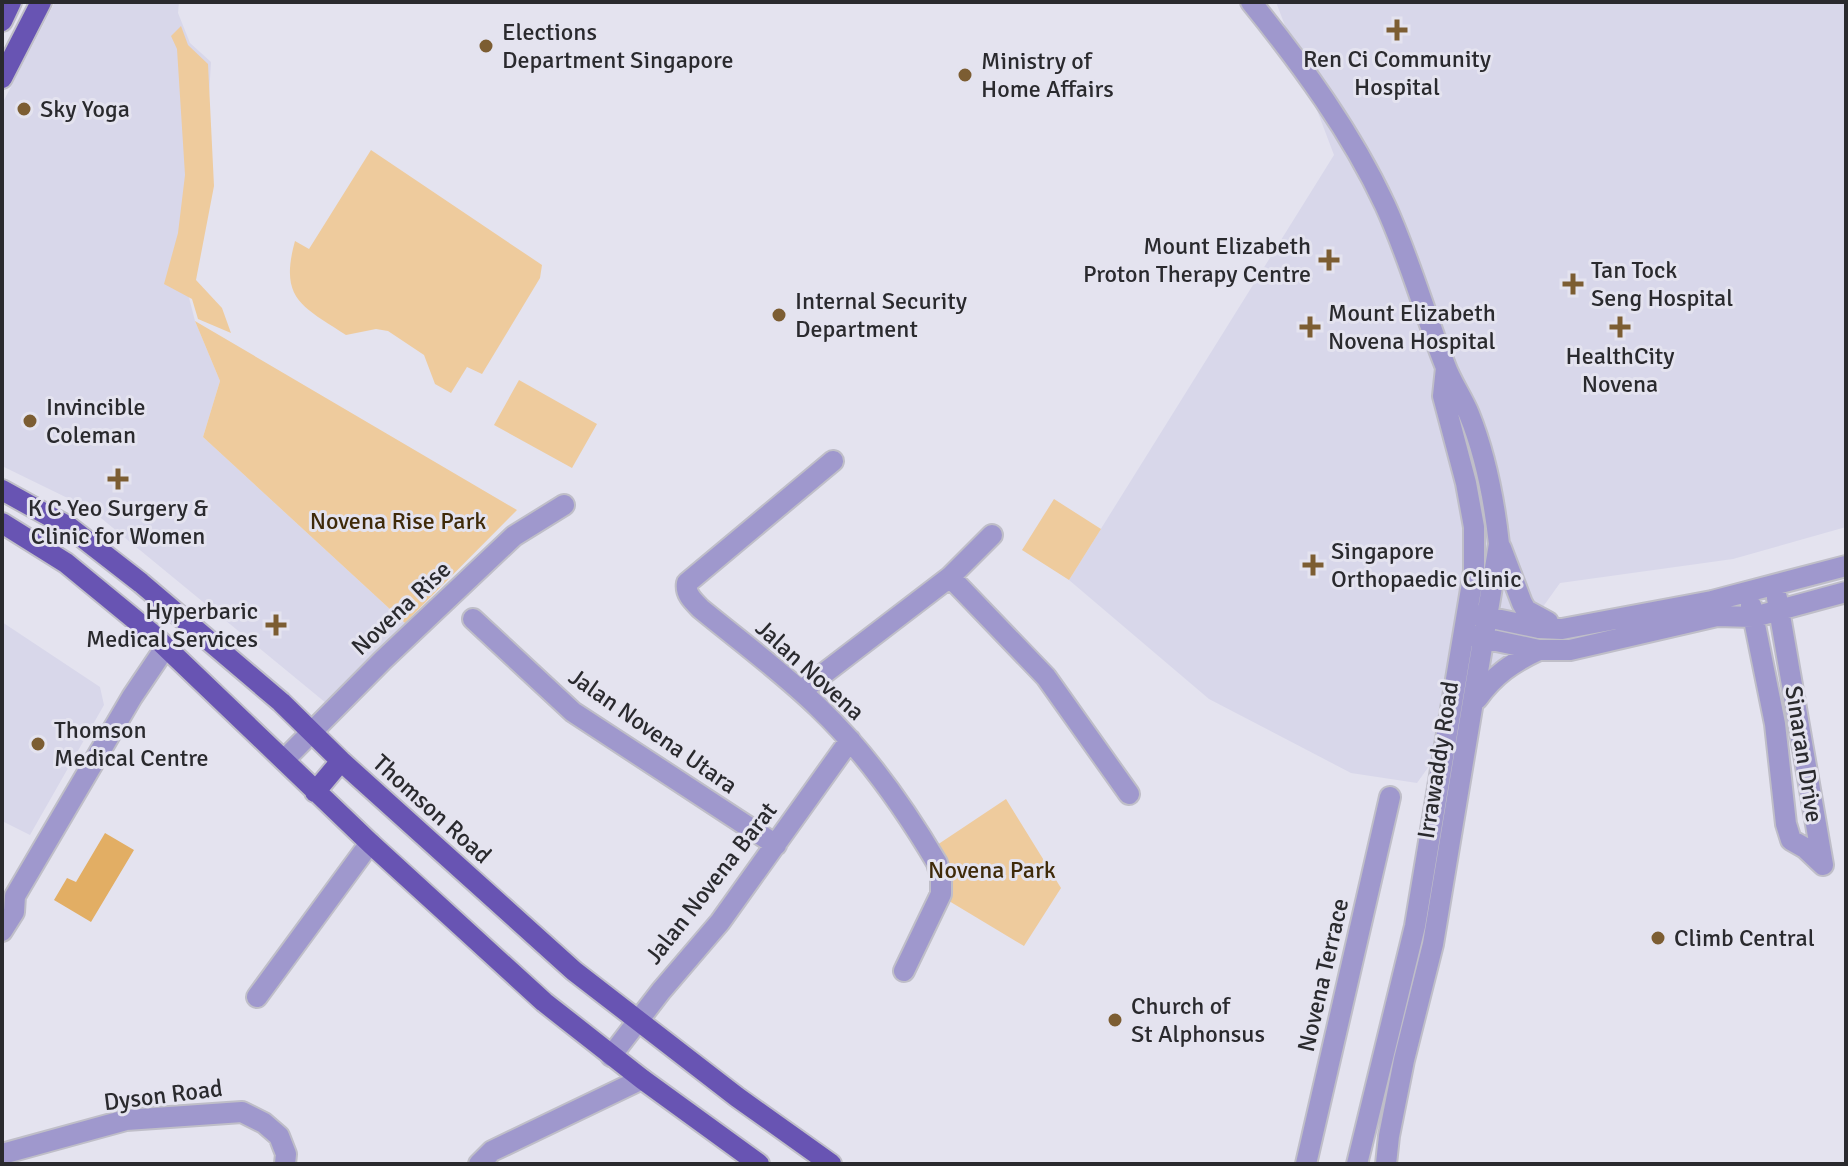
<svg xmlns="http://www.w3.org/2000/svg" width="1848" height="1166" font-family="Signika,sans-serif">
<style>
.built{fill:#d8d7ea}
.green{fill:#eecb9d}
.water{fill:#e2ae64}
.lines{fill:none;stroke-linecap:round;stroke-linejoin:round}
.minor-casing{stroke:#bfbec8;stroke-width:24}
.major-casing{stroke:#bfbec8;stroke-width:24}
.minor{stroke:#9f98cd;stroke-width:20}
.major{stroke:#6854b3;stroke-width:20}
.poi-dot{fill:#7c5d32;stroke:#e4e3ef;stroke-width:3}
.labels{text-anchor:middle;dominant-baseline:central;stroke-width:6;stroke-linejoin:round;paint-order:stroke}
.poi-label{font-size:24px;fill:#2a2a2e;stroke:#e4e3ef;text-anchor:start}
.park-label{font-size:24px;fill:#3f2a09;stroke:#e4e3ef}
.street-label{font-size:24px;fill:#2a2a2e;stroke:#e4e3ef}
</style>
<rect width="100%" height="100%" fill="#e4e3ef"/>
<path class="built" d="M55,2H179L178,13L190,43L211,62L204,179L185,282L195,321L220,381L203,437L405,623L326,703L90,509L2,466V104Z
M1276,2H1846V527L1733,559L1560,583L1417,783L1351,773L1209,699L1069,580L1334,155Z
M2,622L100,687L104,705L30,835L2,821Z"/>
<path class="green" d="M181,26L188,45L208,64L214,186L196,280L222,308L231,333L198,319L192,299L164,284L178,233L185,175L177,49L171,36Z
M371,150L542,265L540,278L482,374L467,367L451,393L435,384L424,355L388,331L376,329L346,335C302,306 279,299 295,241L309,249Z
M195,321L517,510L405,623L203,437L220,381Z
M519,380L597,424L572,468L494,425Z
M1054,499L1101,529L1069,580L1022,550Z
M1006,799L1061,888L1024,946L949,901L937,845Z"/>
<path class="water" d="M105,833L134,850L91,922L54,900L67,878L76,882Z"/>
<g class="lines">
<defs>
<path id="minor" d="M1251,2C1302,65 1351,132 1385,205C1409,257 1424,312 1445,365C1451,382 1462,397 1469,414C1486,456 1494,499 1499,544L1433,944L1404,1060L1389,1136L1386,1164
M833,461L687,583C685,594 693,601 701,609C740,641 782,672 818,707C865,752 904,807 937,863L941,878V894L904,971
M1501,548L1522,603L1526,610L1548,622
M950,577L1046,677L1129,794
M1777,598L1823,865
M1751,605L1775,724L1786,824L1791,840L1805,848L1823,865
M1477,615L1539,628L1562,629L1712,601L1846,566
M473,619L573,712L776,845
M1473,636L1539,650H1570L1717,616L1754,617L1846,592
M801,691L950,577L992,535
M1477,699C1494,675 1513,662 1539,650
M284,760L383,660L514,536L564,505
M2,931L14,912L15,896L132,697L165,648
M257,997L370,843
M611,1056L661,991L720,922L850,740
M2,1154L126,1120L242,1112L264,1123L279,1136L286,1154L285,1164
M479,1164L492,1151L642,1079
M1306,1164L1390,797
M1357,1164L1415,926L1474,571V527L1466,483L1443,396L1446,368"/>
<path id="major" d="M2,21L11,2
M2,78L41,2
M2,490L69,527L141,583L281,702L341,761L574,971L737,1097L831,1164
M2,523L66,563L150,632L370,843L544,1002L642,1079L759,1164
M315,792L341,761"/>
</defs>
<use href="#minor" class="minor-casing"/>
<use href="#major" class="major-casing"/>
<use href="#minor" class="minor"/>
<use href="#major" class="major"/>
</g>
<g class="poi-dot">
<path d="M1393 18h8v8h8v8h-8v8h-8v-8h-8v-8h8z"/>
<circle cx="486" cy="46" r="8"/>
<circle cx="965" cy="75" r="8"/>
<circle cx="24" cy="109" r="8"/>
<path d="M1325 248h8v8h8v8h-8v8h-8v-8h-8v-8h8z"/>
<path d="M1569 272h8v8h8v8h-8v8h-8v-8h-8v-8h8z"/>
<circle cx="779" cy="315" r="8"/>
<path d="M1306 315h8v8h8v8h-8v8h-8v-8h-8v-8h8z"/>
<path d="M1616 315h8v8h8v8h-8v8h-8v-8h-8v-8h8z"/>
<circle cx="30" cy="421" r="8"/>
<path d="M114 467h8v8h8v8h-8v8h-8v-8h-8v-8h8z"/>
<path d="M1309 553h8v8h8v8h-8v8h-8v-8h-8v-8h8z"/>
<path d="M272 613h8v8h8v8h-8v8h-8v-8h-8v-8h8z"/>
<circle cx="38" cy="744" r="8"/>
<circle cx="1658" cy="938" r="8"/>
<circle cx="1115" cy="1020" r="8"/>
</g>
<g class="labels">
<g class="poi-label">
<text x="502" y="32">Elections<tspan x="502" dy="28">Department Singapore</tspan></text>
<text x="1397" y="59" text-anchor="middle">Ren Ci Community<tspan x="1397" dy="28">Hospital</tspan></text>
<text x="981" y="61">Ministry of<tspan x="981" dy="28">Home Affairs</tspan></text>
<text x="40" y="109">Sky Yoga</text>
<text x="1311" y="246" text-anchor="end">Mount Elizabeth<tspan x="1311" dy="28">Proton Therapy Centre</tspan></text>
<text x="1591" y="270">Tan Tock<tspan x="1591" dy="28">Seng Hospital</tspan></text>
<text x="795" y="301">Internal Security<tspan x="795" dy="28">Department</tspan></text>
<text x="1328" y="313">Mount Elizabeth<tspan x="1328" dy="28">Novena Hospital</tspan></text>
<text x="1620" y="356" text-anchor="middle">HealthCity<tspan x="1620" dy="28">Novena</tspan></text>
<text x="46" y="407">Invincible<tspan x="46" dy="28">Coleman</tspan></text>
<text x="118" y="508" text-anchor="middle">K C Yeo Surgery &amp;<tspan x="118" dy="28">Clinic for Women</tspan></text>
<text x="1331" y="551">Singapore<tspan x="1331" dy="28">Orthopaedic Clinic</tspan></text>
<text x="258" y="611" text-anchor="end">Hyperbaric<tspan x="258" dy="28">Medical Services</tspan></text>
<text x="54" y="730">Thomson<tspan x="54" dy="28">Medical Centre</tspan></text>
<text x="1674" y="938">Climb Central</text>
<text x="1131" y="1006">Church of<tspan x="1131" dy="28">St Alphonsus</tspan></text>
</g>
<g class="park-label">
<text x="398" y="521">Novena Rise Park</text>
<text x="992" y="870">Novena Park</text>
</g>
<g class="street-label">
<text transform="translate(401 608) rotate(-43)">Novena Rise</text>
<text transform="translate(810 670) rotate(42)">Jalan Novena</text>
<text transform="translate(653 731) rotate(35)">Jalan Novena Utara</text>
<text transform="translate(1804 754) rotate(81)">Sinaran Drive</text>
<text transform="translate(1438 760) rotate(-81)">Irrawaddy Road</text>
<text transform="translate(432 809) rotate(42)">Thomson Road</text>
<text transform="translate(711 883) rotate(-52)">Jalan Novena Barat</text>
<text transform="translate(1323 975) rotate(-77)">Novena Terrace</text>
<text transform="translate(163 1095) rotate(-7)">Dyson Road</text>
</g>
</g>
<rect width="1848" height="1166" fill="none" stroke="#2a2a2e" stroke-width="8"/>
</svg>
